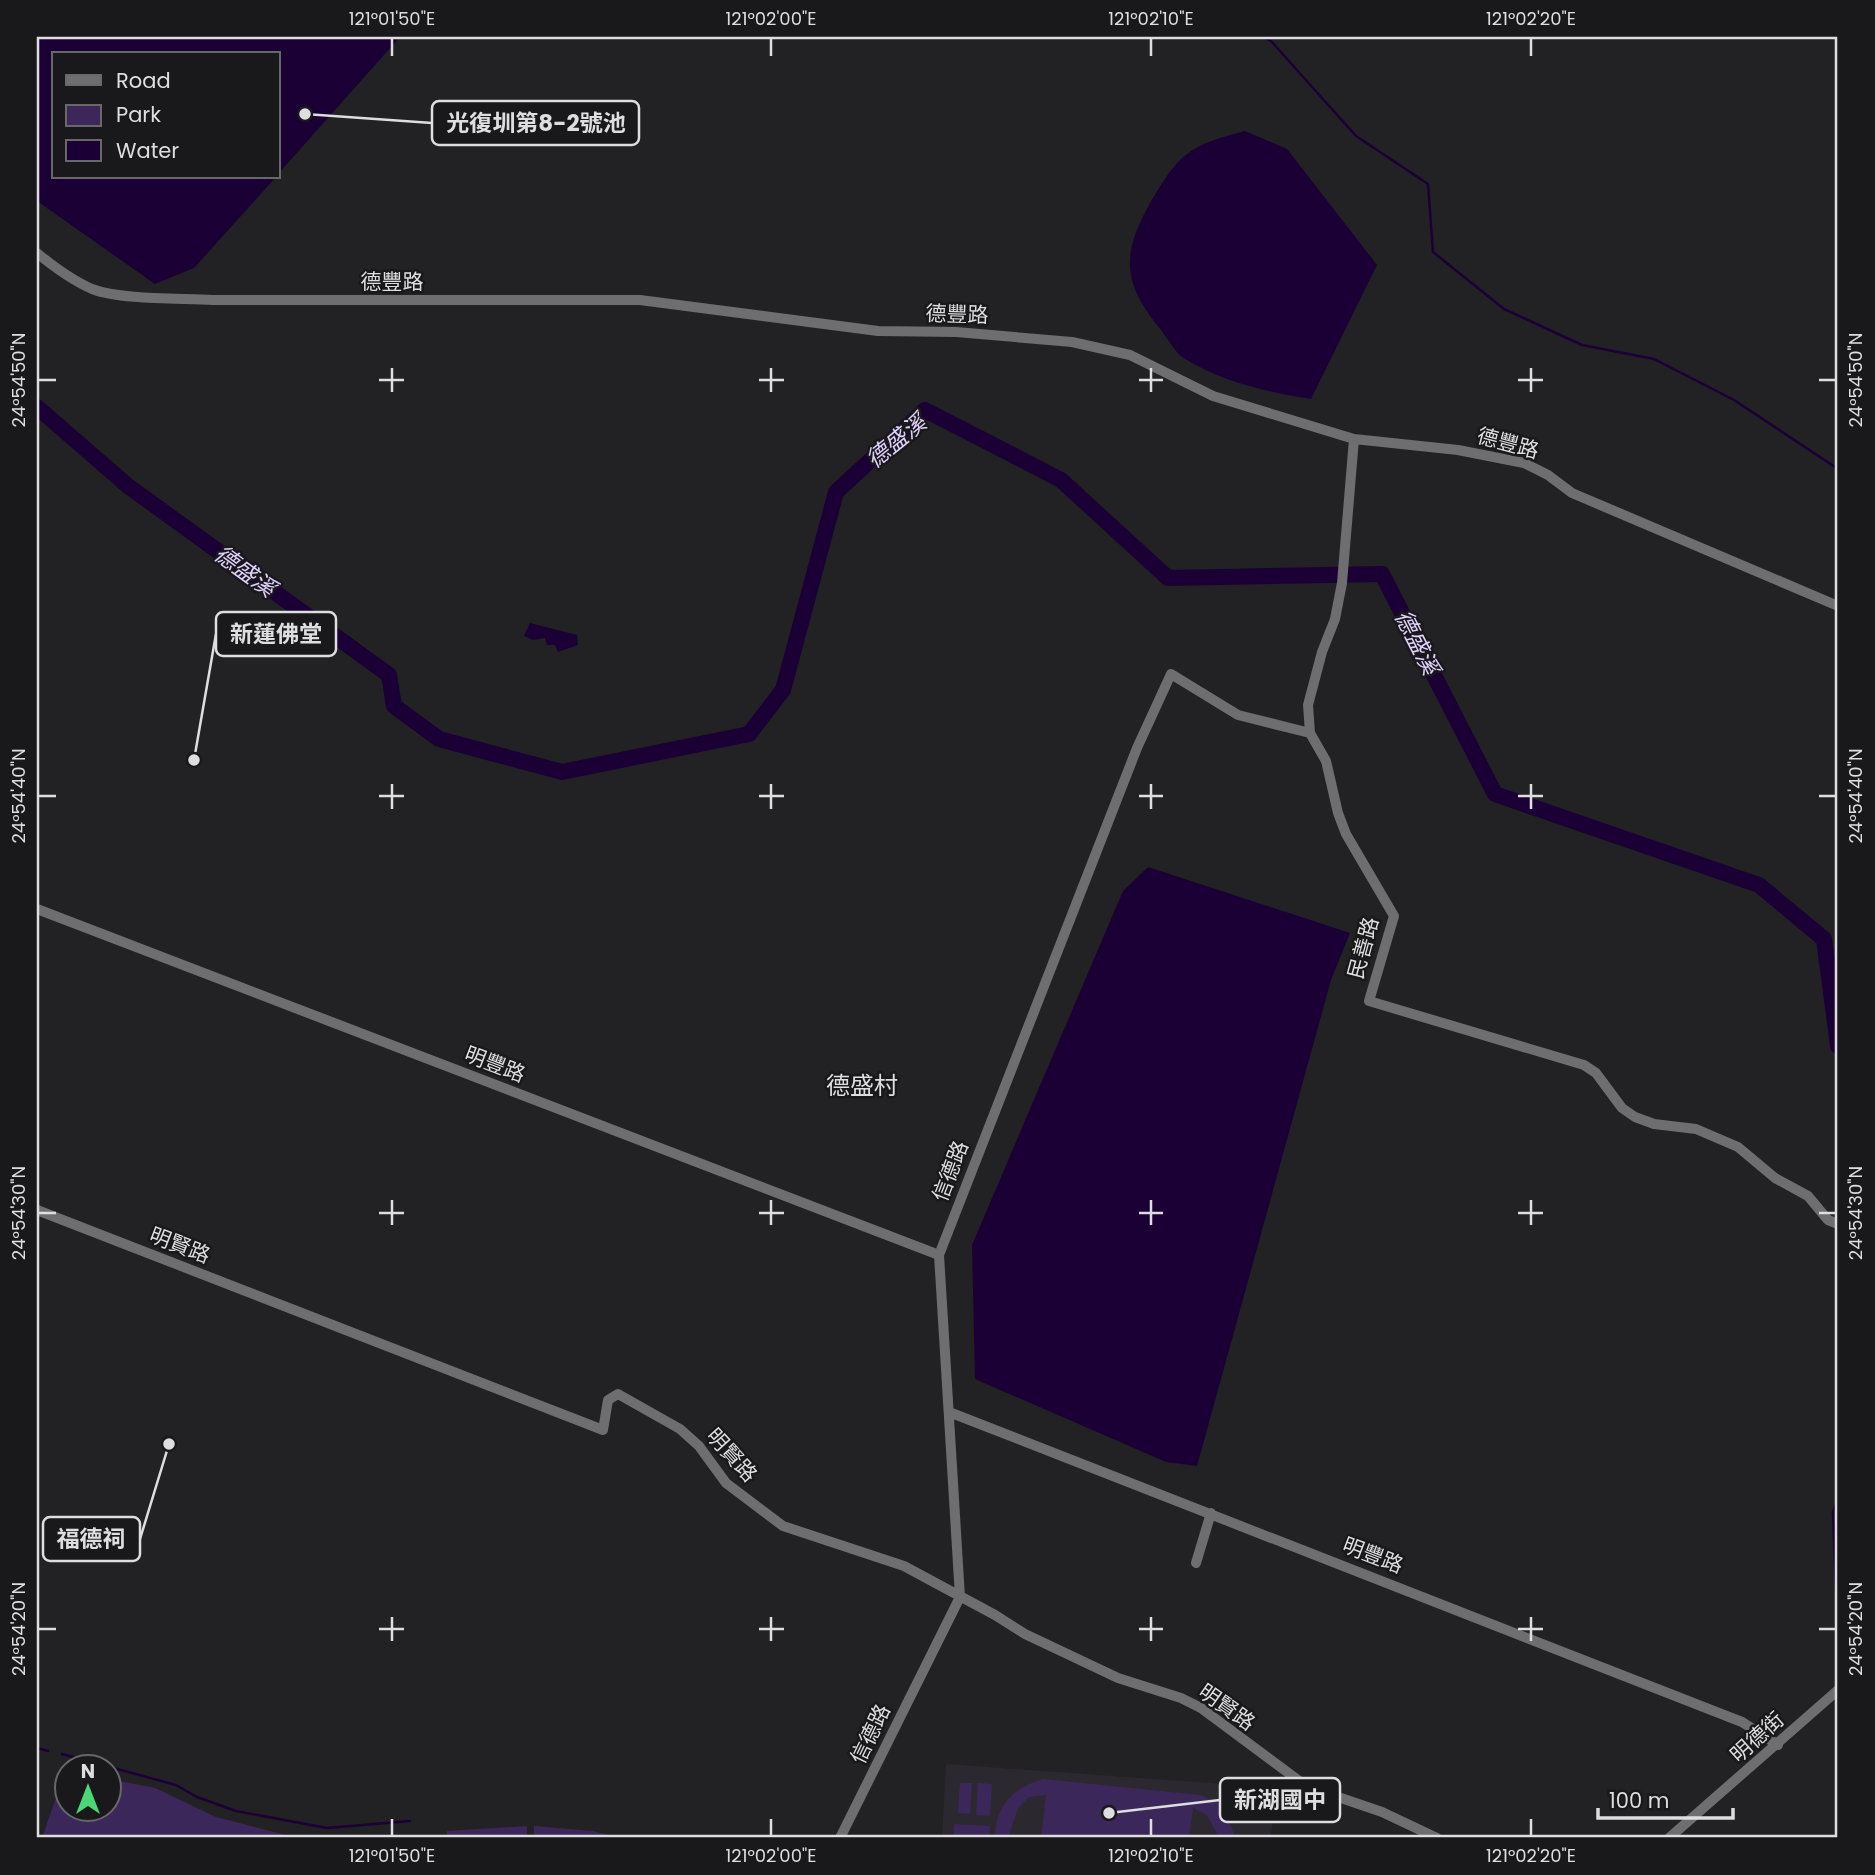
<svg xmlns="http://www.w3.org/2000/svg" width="1875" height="1875" font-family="Poppins,'Noto Sans TC',sans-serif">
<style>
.built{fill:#2b2830}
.green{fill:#3c275b}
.water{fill:#1b0036}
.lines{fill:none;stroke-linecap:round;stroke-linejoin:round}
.stream{stroke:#1b0036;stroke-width:2.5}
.river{stroke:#1b0036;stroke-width:16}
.street{stroke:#6e6d6f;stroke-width:10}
.ticks{fill:none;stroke:#dedddf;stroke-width:2.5}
.labels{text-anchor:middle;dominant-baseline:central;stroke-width:5;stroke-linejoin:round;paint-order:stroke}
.street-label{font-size:21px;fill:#dedddf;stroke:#19181b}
.water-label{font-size:23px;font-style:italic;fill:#e0d1fd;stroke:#19181b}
.quarter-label{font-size:24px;fill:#dedddf;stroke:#19181b}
.leader{fill:none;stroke:#dedddf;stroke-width:2.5}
.callout-dot{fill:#dedddf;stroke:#19181b;stroke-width:2.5}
.callout{fill:#19181b;stroke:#dedddf;stroke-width:2.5}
.callout-label{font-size:23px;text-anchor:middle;font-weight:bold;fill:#dedddf}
.neatline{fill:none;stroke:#dedddf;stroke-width:2.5}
.ticks-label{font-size:18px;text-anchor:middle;fill:#dedddf}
</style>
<rect width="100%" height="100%" fill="#222124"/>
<path class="built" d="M946,1764L1280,1788L1270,1838H942Z"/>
<path class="green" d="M66,1769V1808H108L109,1779L155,1788L216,1817L297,1838H42Z
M1043,1779L1200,1795L1221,1804L1236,1838H1219L1207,1815L1193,1808L1189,1838H1041L1046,1795L1029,1797L1018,1808L1008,1838H995C995,1805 1013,1788 1043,1779Z
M960,1783H972L970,1814L958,1813Z
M978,1783L992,1784L990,1816L976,1815Z
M954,1824L990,1826L989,1838H954Z
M527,1826V1838H447V1831Z
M534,1826L593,1831L619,1838H534Z"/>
<path class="water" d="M37,37H400L278,174V54H54V177H276L194,268L155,284L37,201Z
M1245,131L1287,149L1377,265L1311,399C1267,392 1223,382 1185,359C1175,353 1168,339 1161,330C1124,285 1120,257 1149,205C1179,154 1187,146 1245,131Z
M530,623L577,635L578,645L558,652L555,645H547L545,638L533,640L524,636Z
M1148,867L1350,933L1331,980L1197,1466L1166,1462L975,1379L972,1245L1123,891Z"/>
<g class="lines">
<path class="stream" d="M1263,37L1271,41L1356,136L1428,184L1433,252L1504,309L1582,345L1654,359L1734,400L1838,469
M1838,1500L1833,1512L1838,1643
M37,1748L48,1751
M62,1754L176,1785L197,1797L236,1811L327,1828L410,1821"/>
<path class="river" d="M37,407L128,486L389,675L394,706L439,739L562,772L749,734L783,690L836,492L925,410L1061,480L1168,578L1382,574L1495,794L1759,885L1824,939L1838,1046"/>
<path class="street" d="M37,253C54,267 71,280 92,289C120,300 181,298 213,300H640L878,331L956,332L1072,342L1130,355L1213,396L1354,439L1458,450L1524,463L1548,475L1572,493L1838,606
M1354,439L1342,583L1335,619L1322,652L1308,705L1310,733L1326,761L1338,813L1346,834L1394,916L1369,1001L1584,1065L1596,1073L1622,1108L1635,1117L1654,1124L1696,1129L1738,1147L1775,1178L1808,1196L1828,1220L1838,1224
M37,909L939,1255
M37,1210L603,1430L608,1400L618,1394L680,1429L699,1446L726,1483L783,1526L904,1566L995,1615L1025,1634L1118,1678L1181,1698L1201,1708L1306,1786L1382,1812L1437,1838
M949,1412L1742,1722L1778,1745
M1196,1563L1211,1513
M840,1838L960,1597L939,1255L1137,748L1171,674L1238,715L1310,733
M1669,1838L1838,1690"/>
</g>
<path class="ticks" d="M392,38V56M771,38V56M1151,38V56M1531,38V56M392,368V392M771,368V392M1151,368V392M1531,368V392M38,380H56M379,380H404M759,380H784M1139,380H1163M1518,380H1543M1819,380H1836M392,784V809M771,784V809M1151,784V809M1531,784V809M38,796H56M379,796H404M759,796H784M1139,796H1163M1518,796H1543M1819,796H1836M392,1200V1225M771,1200V1225M1151,1200V1225M1531,1200V1225M38,1213H56M379,1213H404M759,1213H784M1139,1213H1163M1518,1213H1543M1819,1213H1836M392,1617V1641M771,1617V1641M1151,1617V1641M1531,1617V1641M38,1629H56M379,1629H404M759,1629H784M1139,1629H1163M1518,1629H1543M1819,1629H1836M392,1819V1836M771,1819V1836M1151,1819V1836M1531,1819V1836"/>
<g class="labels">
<g class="street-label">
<text x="392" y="281">德豐路</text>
<text transform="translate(957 314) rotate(2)">德豐路</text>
<text transform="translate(1508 443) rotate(15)">德豐路</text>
<text transform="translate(1363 948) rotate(-75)">民善路</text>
<text transform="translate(495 1064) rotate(21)">明豐路</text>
<text transform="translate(950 1171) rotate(-69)">信德路</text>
<text transform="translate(180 1245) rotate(21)">明賢路</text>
<text transform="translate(732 1455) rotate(48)">明賢路</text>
<text transform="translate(1373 1555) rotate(21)">明豐路</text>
<text transform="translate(1227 1707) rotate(35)">明賢路</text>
<text transform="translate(870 1734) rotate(-64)">信德路</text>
<text transform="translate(1757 1737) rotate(-42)">明德街</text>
</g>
<g class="water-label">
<text transform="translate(896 441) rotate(-39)">德盛溪</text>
<text transform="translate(245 571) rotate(36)">德盛溪</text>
<text transform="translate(1417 642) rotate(63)">德盛溪</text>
</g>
<g class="quarter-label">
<text x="862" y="1085">德盛村</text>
</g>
</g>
<path class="leader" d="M305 114L432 123M194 760L216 634M169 1444L140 1539M1109 1813L1220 1800"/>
<g class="callout-dot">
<circle cx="305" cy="114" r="7"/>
<circle cx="194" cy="760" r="7"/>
<circle cx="169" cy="1444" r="7"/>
<circle cx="1109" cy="1813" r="7"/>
</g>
<g class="callout">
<rect x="432" y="101" width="207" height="44" rx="7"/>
<rect x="216" y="612" width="120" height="44" rx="7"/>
<rect x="43" y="1517" width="97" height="44" rx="7"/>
<rect x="1220" y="1778" width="120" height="44" rx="7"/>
</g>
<g class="callout-label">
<text x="536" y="131">光復圳第8-2號池</text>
<text x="276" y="642">新蓮佛堂</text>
<text x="91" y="1547">福德祠</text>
<text x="1280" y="1808">新湖國中</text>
</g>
<rect width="1875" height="1875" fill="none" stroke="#19181b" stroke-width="77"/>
<rect x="52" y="52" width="228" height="126" fill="#19181b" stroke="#686769" stroke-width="2"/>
<rect x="66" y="75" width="35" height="10" fill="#6e6d6f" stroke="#686769" stroke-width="2"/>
<text x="116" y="88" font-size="21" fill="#dedddf">Road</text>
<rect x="66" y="105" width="35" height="21" fill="#3c275b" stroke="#686769" stroke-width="2"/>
<text x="116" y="122" font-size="21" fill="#dedddf">Park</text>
<rect x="66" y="140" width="35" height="21" fill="#1b0036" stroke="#686769" stroke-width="2"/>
<text x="116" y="158" font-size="21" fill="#dedddf">Water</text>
<g transform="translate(88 1788)"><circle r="33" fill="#19181b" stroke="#686769" stroke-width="2"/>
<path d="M0-5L12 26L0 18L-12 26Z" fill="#4bd677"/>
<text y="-10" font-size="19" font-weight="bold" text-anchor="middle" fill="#dedddf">N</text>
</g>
<path d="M1598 1808v10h135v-10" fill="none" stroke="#dedddf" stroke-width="3.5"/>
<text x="1609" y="1808" font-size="21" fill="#dedddf" stroke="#19181b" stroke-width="5" paint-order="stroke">100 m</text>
<rect x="38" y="38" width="1798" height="1798" class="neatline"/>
<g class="ticks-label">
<text x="392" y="25">121°01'50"E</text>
<text x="771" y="25">121°02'00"E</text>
<text x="1151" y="25">121°02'10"E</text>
<text x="1531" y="25">121°02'20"E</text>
<text transform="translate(19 380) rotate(-90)" y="6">24°54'50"N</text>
<text transform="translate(1856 380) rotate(-90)" y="6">24°54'50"N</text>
<text transform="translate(19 796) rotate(-90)" y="6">24°54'40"N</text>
<text transform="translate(1856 796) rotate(-90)" y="6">24°54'40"N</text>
<text transform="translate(19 1213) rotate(-90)" y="6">24°54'30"N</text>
<text transform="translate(1856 1213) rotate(-90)" y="6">24°54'30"N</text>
<text transform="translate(19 1629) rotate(-90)" y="6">24°54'20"N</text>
<text transform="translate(1856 1629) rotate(-90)" y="6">24°54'20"N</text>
<text x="392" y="1862">121°01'50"E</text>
<text x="771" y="1862">121°02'00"E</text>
<text x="1151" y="1862">121°02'10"E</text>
<text x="1531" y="1862">121°02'20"E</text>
</g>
</svg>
